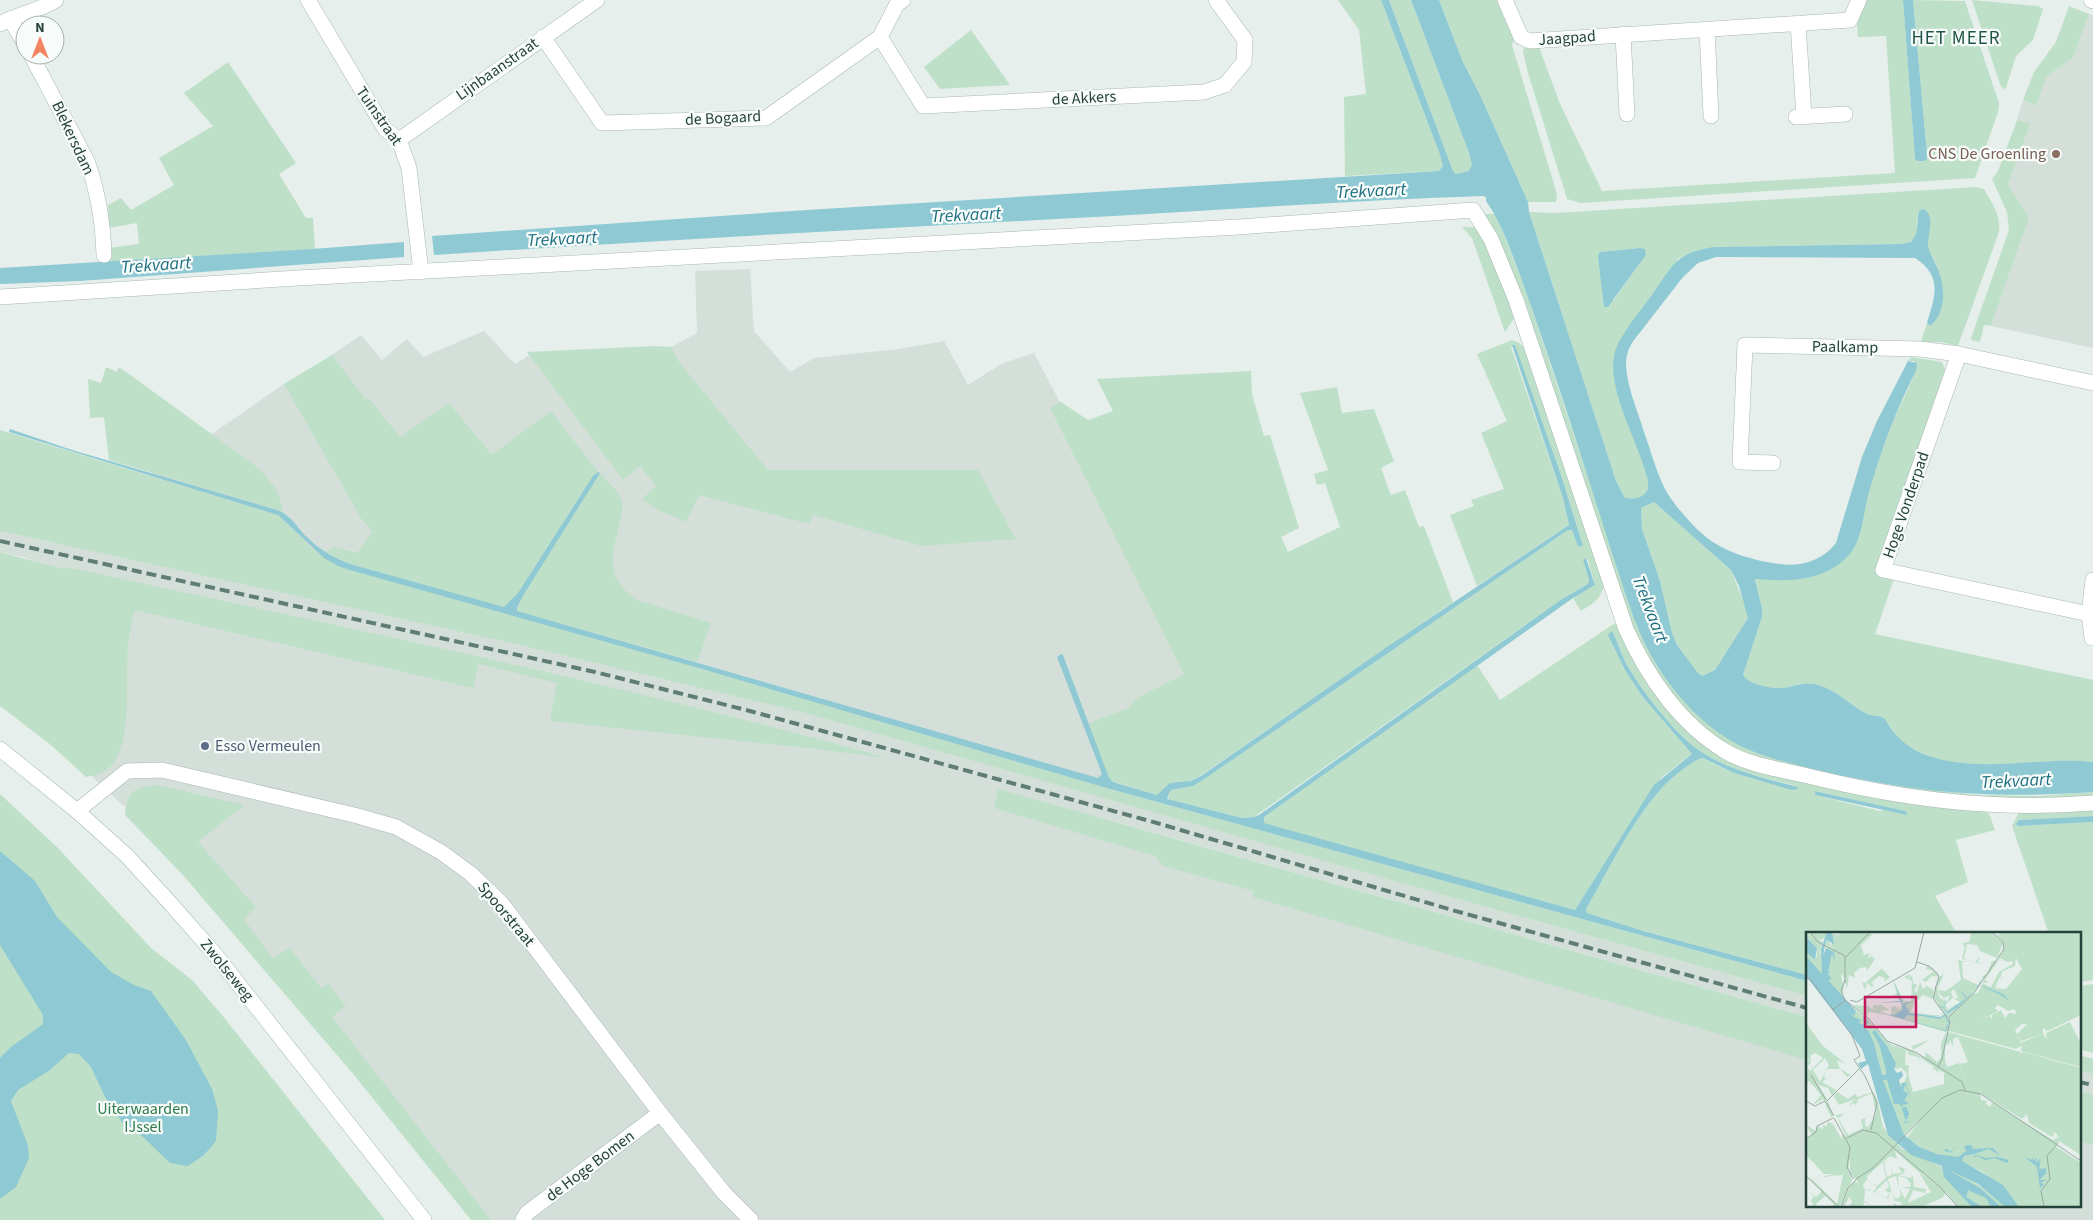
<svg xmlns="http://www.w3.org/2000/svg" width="2093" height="1220" font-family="'Source Sans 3',sans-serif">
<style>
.built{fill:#d4dfda}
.green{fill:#bfe0c8;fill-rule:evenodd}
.water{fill:#8ec9d4;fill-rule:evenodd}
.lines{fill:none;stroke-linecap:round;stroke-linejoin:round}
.minor-casing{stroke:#a8b8b2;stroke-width:16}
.tertiary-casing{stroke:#a8b8b2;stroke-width:16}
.secondary-casing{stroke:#a4bbb3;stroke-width:16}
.minor{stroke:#fff;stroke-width:15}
.tertiary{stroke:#fff;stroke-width:15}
.secondary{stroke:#fff;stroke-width:15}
.rail{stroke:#5f7d75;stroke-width:4;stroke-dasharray:10 5;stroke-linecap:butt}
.education-dot{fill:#8d6e63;stroke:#f7fbf9;stroke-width:2}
.service-dot{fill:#5c6f8a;stroke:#f7fbf9;stroke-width:2}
.labels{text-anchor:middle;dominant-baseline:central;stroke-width:4.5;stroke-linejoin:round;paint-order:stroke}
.street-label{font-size:16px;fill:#24423a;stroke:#f7fbf9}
.education-label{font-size:16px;fill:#785e54;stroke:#f7fbf9;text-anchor:end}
.service-label{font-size:16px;fill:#4e5e75;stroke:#f7fbf9;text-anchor:start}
.park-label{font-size:16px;fill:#2d7a4b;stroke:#f7fbf9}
.water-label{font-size:18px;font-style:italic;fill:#1c6f80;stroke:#f7fbf9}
.quarter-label{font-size:19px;letter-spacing:1px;fill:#1f5548;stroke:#f7fbf9}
.inset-road{fill:none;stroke:#98aaa4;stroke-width:1}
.view{fill:#c2185b;fill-opacity:0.15;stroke:#c2185b;stroke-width:2.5}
.inset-edge{fill:none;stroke:#24423a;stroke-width:2.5}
</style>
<rect width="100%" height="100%" fill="#e6efeb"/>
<path class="built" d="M2089,14L2093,15V348L1991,326L2029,218L2008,184L2029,125L2017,120L2023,100L2036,106L2047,76L2073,58Z
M750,269L754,331L790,372L814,358L898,349L944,341L968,385L1003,363L1034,353L1203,674L1106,798L1493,909L1807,996V1017L1102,818L1807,1036V1206H2079V1111L2093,1115V1220H484L142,823L56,743L0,606L35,562L24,557L0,552V531L50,542L193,447L284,384L317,365L361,335L382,360L407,339L423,357L484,331L515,364L531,354L662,352L697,333L695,271Z
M2079,1070L2093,1074V1095L2079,1091Z"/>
<path class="green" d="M1338,0H1381L1439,152L1443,166L1439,171L1345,176L1344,97L1366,94L1359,30Z
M1389,0H1411L1469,153L1472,165L1470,171L1456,174L1453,171Z
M1439,0H1497L1515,37L1512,45L1557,194L1556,202H1528L1481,97L1462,60Z
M1866,0H1903L1915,158L1927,154L1913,0L1965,1L1999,103L1998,112L1975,178L1581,203L1567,199L1528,73L1523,52L1524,48L1539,47L1560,104L1602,191L1895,173L1886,36L1858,37L1857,23Z
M1972,0L2038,6L2043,9L2033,40L2016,56L2006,88L2004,89L2001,87Z
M2069,6L2089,14L2073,58L2047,76L2036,106L2023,100L2034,72L2056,42Z
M971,30L1010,85L940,89L924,67Z
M228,62L296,163L279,174L306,218H313L315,249L109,262V248L139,244L137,223L109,228L108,205L121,198L131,210L174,185L159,158L213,126L184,93Z
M2017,120L2030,124L2008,184L2029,218L1991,326L1984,325L1980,342L1971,340V338L2009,230L2007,212L1992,179L1998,171Z
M1976,187L1984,189C1992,203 2001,215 1999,232L1958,346L1941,342H1921L1927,323L1930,326L1934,322L1941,310L1943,289L1937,266L1927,247L1928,237L1917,218L1916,234L1911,242L1901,244L1714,247L1679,258L1617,347C1607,395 1639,435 1648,481V489C1644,499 1635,499 1625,498L1616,481L1529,212L1555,213ZM1640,248L1645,250L1646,255L1613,301L1600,252Z
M1485,214H1496L1526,291L1638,627L1645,643L1659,669L1771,757L1872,783L1979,795L2038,796L2093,792V798H1947L1755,759L1728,748L1677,703L1639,647L1486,221Z
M1462,227H1477L1491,251L1515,317L1505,332L1472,238Z
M1512,340L1519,343L1526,349L1604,584C1601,599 1594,603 1581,611L1573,598L1595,585L1588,560L1586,559L1583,560L1589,580L1588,584L1562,599L1254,817L1242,818L1169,800L1168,795L1171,790L1193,786L1200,782L1568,530L1572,529L1583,546L1561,475L1514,345L1511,347L1563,498L1569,525L1477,586L1450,515L1474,506L1471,500L1504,489L1481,433L1507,421L1477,354Z
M655,346L671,347L679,362L768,470H978L1016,539L921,546L813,515L809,524L699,495L686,522L658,510L642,499L656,486L640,466L623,480L527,352Z
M332,355L366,400L369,398L400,437L449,403L492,455L551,411L598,472L593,476L518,593L504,607L350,564L325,552L334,547L357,553L372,532L362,520L284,384Z
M1911,357L1942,362L1945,369L1876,574L1894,579L1875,634L2093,680V762C2037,756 1978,776 1923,754C1911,749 1899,739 1891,729C1889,726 1887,722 1885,719C1880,714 1873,717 1867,714C1850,705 1837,690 1818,685C1804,680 1791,689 1777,688C1767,688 1748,683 1743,675L1762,617V608L1755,580L1757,579H1798L1815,576L1858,538L1868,493L1881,453L1894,419L1916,371L1914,361H1908Z
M106,367L117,372L118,368L122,369L261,470L276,489L283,508L281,511L109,460L104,417L90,418L88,379L101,383Z
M1251,371L1252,394L1264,436L1270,435L1299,528L1281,537L1288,552L1340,527L1325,483L1317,485L1314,474L1328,470L1300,393L1337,387L1342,413L1374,409L1394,461L1381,468L1391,495L1405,490L1419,527L1424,526L1453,602L1200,776L1157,795L1111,781L1106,773L1089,723L1128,708L1137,698L1184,674L1050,408L1061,402L1088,420L1113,411L1097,379Z
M0,430L278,515L314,550L338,566L695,667L1103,787L1807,981V996L1493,909L802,712L512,643L0,531Z
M600,473C606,480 616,488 620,497C624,503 622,510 621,516C614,552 601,575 637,600L711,623L697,662L517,611L524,594Z
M1654,502L1731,570L1746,608L1748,618L1715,670L1702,676L1698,673L1677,645L1672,633L1660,581L1642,529L1641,508Z
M0,552L63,569L67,567C341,627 617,682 887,758L808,748L550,721L557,683L479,664L473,688L135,610C132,620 130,632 128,644C125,675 133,738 113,764C106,773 95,775 86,777L51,745L0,706Z
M1616,624L1618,625L1632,651L1724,756L1985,809L1990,816L1995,830L1956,840L1968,882L1935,896L1957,934H1807V975L1643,931L1587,913L1586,909C1614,862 1641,798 1686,767C1691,764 1696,759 1703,758C1734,775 1761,783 1797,786C1765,778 1731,771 1703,753C1678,738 1645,695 1630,670C1622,658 1619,643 1612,631L1609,635L1625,670L1642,696L1692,754L1661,778L1575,910L1264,824V817L1477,665L1500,700L1612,625ZM1817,791L1890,808L1880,811L1815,795Z
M158,785L244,805L198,842L256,907L244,919L272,958L290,948L321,988L328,984L346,1006L332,1017L491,1220H471L354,1075L182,874L125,815C128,791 133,787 158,785Z
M998,789L1807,1017V1060L1253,897V891L1163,866L1155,856L994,808Z
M0,794L58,848L151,948L192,980L222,1015L385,1220H0Z
M2093,809V816L2019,820L2018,826L2093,822V980L2079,982V934H2049L2012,826L2019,812Z
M2093,984V1053L2079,1049V986Z
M2079,1055L2093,1059V1074L2079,1070Z
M2079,1091L2093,1095V1145L2079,1141Z"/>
<path class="water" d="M1381,0H1389L1453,171L1456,174L1469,171L1472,165L1469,153L1411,0H1439L1462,60L1481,97L1528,202L1529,212L1616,481L1625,498C1635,499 1643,499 1648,489V481C1640,443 1601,383 1617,346C1626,327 1642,309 1654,292C1674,263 1677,253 1714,247L1901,244L1911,242L1916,234L1919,211L1922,209C1936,213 1928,233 1928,244C1928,251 1933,258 1936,265C1945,283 1948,312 1930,326L1927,323C1935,296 1943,276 1915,258L1716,257L1698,263L1683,277L1634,340C1629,347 1627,353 1626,362C1626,385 1637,409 1644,432C1651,451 1656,471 1665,489C1673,504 1687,519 1699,531C1720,551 1750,560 1779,564C1801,567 1822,561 1836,543L1862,457L1877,421L1908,361L1917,363L1916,371C1896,409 1881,451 1869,492C1863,512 1863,542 1847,557C1824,581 1788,582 1757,579L1755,580L1762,608V617L1743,675C1748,683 1767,688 1777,688C1791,689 1804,680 1818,685C1837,690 1850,705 1867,714C1873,717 1880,714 1885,719C1887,722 1889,726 1891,729C1899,739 1911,749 1923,754C1978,775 2037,756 2093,762V792C1994,799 1913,793 1817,770C1786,762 1752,755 1725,737C1695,718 1668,686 1651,655C1634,625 1625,591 1614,559C1594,497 1575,435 1554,373C1542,338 1530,302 1517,267C1508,244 1501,222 1486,201V197L1483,196C1360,200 1237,209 1114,216C888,228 661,240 434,255L432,236L807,210L1439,171L1443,166L1439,152ZM1654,502L1731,570L1739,586L1748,618L1715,670L1702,676L1698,673L1677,645L1672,633L1660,581L1642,529L1641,508Z
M1903,0H1913L1927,154V159L1924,161H1918L1915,159Z
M404,242V257L80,281L0,284V268L312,249Z
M1640,248L1645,249L1646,255L1608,307H1604L1598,256L1600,252Z
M1512,345H1515L1561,475L1583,546H1578L1572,530H1568L1200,782L1193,786L1171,790L1169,793L1167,799L1242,818L1254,817L1259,815L1562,599L1588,584L1589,580L1583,560L1586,558L1595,585L1573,598L1264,817V823L1575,910L1654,785L1692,754L1642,696L1625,670L1608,635L1612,631C1619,644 1622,658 1630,670C1645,695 1678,738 1703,753C1731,771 1765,778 1797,787L1798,789L1792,790L1734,773L1703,758C1696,759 1691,764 1686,767C1641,798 1614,862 1586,909L1587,913L1643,931L1807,975V981L1103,787L695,667L350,570L338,566L324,558L278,515L9,432L10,429L72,450L277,510C292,515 298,530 309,539C321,551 335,558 350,564L504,607L518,593L593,476L598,472L600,473L524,594L517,608V611L1098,778L1102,774L1057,657L1061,654L1063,655L1109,778L1113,782L1157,795L1170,783L1190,781L1201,776L1384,649L1569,525L1563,498Z
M1815,791L1905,811L1907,813V815L1815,795Z
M2093,816V822L2018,826L2016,824L2019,820Z
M0,851L35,881L57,917L111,972L134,985L151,991L186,1040L212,1089L218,1111L216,1141L204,1155L188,1166L170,1163L143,1137L122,1122L105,1097L91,1067L79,1054L69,1053L50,1070L18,1090L11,1101L28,1146L29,1158L16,1187L0,1199V1058L11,1047L43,1024V1015L0,945Z"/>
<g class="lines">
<defs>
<path id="minor" d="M308,0L385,129L399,140L409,168L421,272
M1505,0L1521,37L1530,41L1850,20L1859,0
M2091,0L2093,1
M10,19L25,44
M1798,23L1804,116
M1707,29L1711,116
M1623,34L1627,114
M543,37L602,123L766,118L880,37L897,4L903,0
M880,37L923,106L1204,92L1225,85L1244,62L1245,40L1216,0
M31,55L87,161C98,191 103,224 104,255
M1796,117L1845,114
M399,140L597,0
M0,297L298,278L1239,227L1473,210L1491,239L1516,300L1626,629C1647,676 1680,724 1725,751C1748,765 1778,769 1804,775C1901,799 1993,811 2093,803
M1959,354L1883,570L2089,614L2093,580
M1773,463L1740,462L1745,345L1920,349L1959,354L2093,383
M2089,614L2092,638
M77,811L127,771L162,770L358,816L396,827L441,852L471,874L502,904L660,1113L724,1193L751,1220
M523,1220L527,1213L660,1113"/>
<path id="tertiary" d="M0,24C18,14 39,11 56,0"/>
<path id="secondary" d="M0,749L77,811L127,856L170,903L214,953L424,1220"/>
</defs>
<use href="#minor" class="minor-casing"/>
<use href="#tertiary" class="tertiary-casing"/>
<use href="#secondary" class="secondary-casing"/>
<use href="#minor" class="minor"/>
<use href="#tertiary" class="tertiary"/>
<use href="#secondary" class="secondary"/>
<path class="rail" d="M0,541L595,672L750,711L1157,823L1452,910L1807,1008
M2079,1082L2093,1085"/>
</g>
<circle class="education-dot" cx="2056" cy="154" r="5"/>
<circle class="service-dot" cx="205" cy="746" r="5"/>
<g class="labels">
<g class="street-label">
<text transform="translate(1567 38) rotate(-4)">Jaagpad</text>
<text transform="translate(497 69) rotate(-35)">Lijnbaanstraat</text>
<text transform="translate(1084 98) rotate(-3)">de Akkers</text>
<text transform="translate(379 116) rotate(55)">Tuinstraat</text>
<text transform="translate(723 118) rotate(-3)">de Bogaard</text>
<text transform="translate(73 138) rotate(65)">Blekersdam</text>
<text transform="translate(1845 347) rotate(1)">Paalkamp</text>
<text transform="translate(1906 505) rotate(-71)">Hoge Vonderpad</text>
<text transform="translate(506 914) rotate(50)">Spoorstraat</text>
<text transform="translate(227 970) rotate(51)">Zwolseweg</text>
<text transform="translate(590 1166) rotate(-37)">de Hoge Bomen</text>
</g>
<g class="education-label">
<text x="2046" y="154">CNS De Groenling</text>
</g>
<g class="service-label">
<text x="215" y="746">Esso Vermeulen</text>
</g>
<g class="park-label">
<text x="143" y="1109">Uiterwaarden<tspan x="143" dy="18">IJssel</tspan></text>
</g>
<g class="water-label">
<text transform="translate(1371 191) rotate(-3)">Trekvaart</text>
<text transform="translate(966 215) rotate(-3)">Trekvaart</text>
<text transform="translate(562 239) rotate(-3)">Trekvaart</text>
<text transform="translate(156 265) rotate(-4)">Trekvaart</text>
<text transform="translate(1650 609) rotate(69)">Trekvaart</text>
<text transform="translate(2016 781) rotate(-3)">Trekvaart</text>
</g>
<g class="quarter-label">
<text x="1956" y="38">HET MEER</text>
</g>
</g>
<g transform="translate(1806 932)">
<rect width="275" height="275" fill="#e6efeb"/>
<path d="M0,0L5,3L4,0H21L19,6L13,8L17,10L14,20L16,28H24L26,19L18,15V24L17,20V13L30,17L18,12L21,8L26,14V2L35,3L32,0L67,2L55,13L58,23L64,21L61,27L65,24L69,27L61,39L60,35L54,36L48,41L49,46L43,43L41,57L37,42L35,44L38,53L36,70L0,26V20L9,28L11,24V16L0,5ZM165,0H185L197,11L191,26L174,19L171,13L161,12L158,27L169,30L174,24L172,30L176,32L156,27L159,15L156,11L163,10ZM198,0H275V83L241,99L237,96V102L215,109L211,102L221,92H216L209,98L216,113L210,117L143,99H141L138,108L142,100L215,120L214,122L217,120L275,136V223L253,209L249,214L275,231V275H211L198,257L175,239L145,225L119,219L101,206L115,187L98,203L94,198L86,182L67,114L37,71L59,84L85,113L104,118L118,127L107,118L106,114L123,108L107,118L119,126L120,120L131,130L135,126V111L140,100L81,83L63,80L61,84L47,73L62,74L67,78V73H75L84,78L74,79L86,84L85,75L90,74L91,78L92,74L94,78L96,70L88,63L91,61L87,49L98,69H105L106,49L98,45L104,42L103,47L106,43L107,51L111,53L108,59L111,60L114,50L117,57L121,54L128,58L126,67L139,82L125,84L133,86L150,77L156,71L148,67L152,66L148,57L145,60L147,66L142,70L143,64L138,66L131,59L134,66L141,70L139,72L142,78L150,72L151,74L141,80L139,79L127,65L133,45L126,44L120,50L116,48L128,39L120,37L121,33L127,37L133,45L138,42L131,58L140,59L155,48L152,28L161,30H156L157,46L172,53L166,62L172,61L180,45L177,47L176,44L181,42L186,29H191L198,17L197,9L191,4ZM194,26L201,30L206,29L207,32L193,40L185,55L182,54L177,51L183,50L179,48ZM210,26L216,37L200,57L189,56L193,46L197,47L194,45L197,39L209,34ZM116,63L125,66L137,81L132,84L105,80L110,65L113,68ZM192,73L202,79L209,77L210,82L203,81L199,86L195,78L186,83V87L184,84L177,87L192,79L189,76ZM152,105L162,130L154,132L159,150L153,131L141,135L139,129V111L142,113L144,108L147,115V107ZM100,117L103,123L112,125V131L113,125L128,135L127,138L130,137L131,141L133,138L138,141V152L107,160L102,142L103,133H99ZM87,135L90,137L95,135L101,142L99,149L89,154L84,136ZM174,157V161L216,187L221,182L223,191L246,205L249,200L253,205L247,208L176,164L186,171L184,175L180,172L181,169L175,168ZM80,33L76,37L84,45L78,50L79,46L73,44L65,51L68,52L66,55L61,51L59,58L56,50L59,51ZM264,90L275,112V135L215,119L216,110L237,102L241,107L240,101ZM0,91L17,114L40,132L31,128L34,137L45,143L41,145L34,137H20L18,146H21L16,150L30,158L26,164L22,156L13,153L6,143L21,167L27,184L25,185L17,167L7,173L15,163L3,149L0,151V130L4,128L0,127ZM9,121L17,126L4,139L1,135L5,131L4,124ZM19,126L23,133L14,150L7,138ZM64,156L71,166L77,195L96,217L168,249L199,275H152L140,260L136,266L115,275H87L88,271L92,274L97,271L80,266L84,261L79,258L83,255L81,248L69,260L80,266L62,257L59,259L58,269L70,275L58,270L57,275H43L46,270L43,265L38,275H35L45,252L48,249L54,253L44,241V227L42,239L46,248L34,274L26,275L28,272L19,264L10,272L12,275L7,274L5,268L8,265L3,259L10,265L9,266L16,259L0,243L5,247L29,242H18L0,223V208L6,203L0,192L9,199L12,194L17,197V192L20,195L22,190L27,192L36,208V203L40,204L30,183L39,182L32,186L42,203L57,196L55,188L59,186V194L62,195L70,182L66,161L51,168L54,173L51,169L50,174L48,171L43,173L49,167L33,173L28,164L31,160L42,167L49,162L52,165L66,160ZM89,219L114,241L118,242L139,260L118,243L116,242H114L125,260L102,271L107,258L119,261L120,257L108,255L107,244L104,246L92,243L97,242L99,237L92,234L96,241L87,242L85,236L86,243L81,245L78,233L82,228L77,232L80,246L71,254L62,249L71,255L68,259L59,258L57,253L62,246L60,245L84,224L91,227ZM37,243L31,272L6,247L12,245ZM90,244L95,264L90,267L86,263L89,269L82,266L85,259L82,247ZM92,244L100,246L105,252L104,255H95L104,257L99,267L93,256Z" fill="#bfe0c8" fill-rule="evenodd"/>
<path d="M21,0H26L28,12L20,8L17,24L20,16L28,20L29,31L26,21L22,40L25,39L22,42L26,47L22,48L50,79L48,84L41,77L48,85L55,88L53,91L58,93L57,84L64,92L61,91L57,96L62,98L68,111L76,143H80V138L73,112L66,100L69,98L81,114L90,132L88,137L91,141L96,139L97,144L93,148L95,156L96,151H100L99,146L103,161L104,168L100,152L97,158L102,162L98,169H103L99,171H102L106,182L102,172L96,173L97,176L96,177L100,174L103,182L100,190L109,189L97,191L101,187H97L99,186L96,177V173L94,175V172H88L81,148H77L98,203L113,215L131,222L152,225L160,219L158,214L148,216L147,220L146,221L141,218L143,221L137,218L141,217L147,220V216L163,213L167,214L166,217L187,216L195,224L183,217L168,222L179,226L191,225L203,228L201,231L189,226L179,228L171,224L166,226L170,223L166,222L158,224L156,229L197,253L213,275H199L171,251L142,238L174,256L195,275H185L180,266L162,258L160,265L176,275H166L138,245L136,234L105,223L82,203L62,132L55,137L52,131L60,129L56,117L0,44V24L16,42L15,17ZM0,5L11,16L9,28L0,20ZM177,45L173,53L182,56L197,62L204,70L195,63L173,53L167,60L151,76L139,83L143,90L140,99L68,79L59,75L71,80L74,76L72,80L85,84V81L87,84L97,77L95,70L69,71L94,69L88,49L98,74V71L106,70L99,73L103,79L106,74L102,81L134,85L141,81L139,80L132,72L136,75L139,74L138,72L141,70L137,66L142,70L139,72V74L136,76L141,80L160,66L150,55L161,65L168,59L164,57L168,59ZM101,83L116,84L117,90L133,96L117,90L116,84L133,87L139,84L142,91L139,98L98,87ZM219,225L226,228L227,225V229L229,225L228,229L230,225L229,230L231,225L230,231L232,225L230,231L234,226L232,233L235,226L233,237L240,236V241L234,248H241L234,251L238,252L234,256L231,235Z" fill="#8ec9d4" fill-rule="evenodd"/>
<path class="inset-road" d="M4,0L12,10L39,24V51M40,25L64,0M111,30L123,34L131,41L133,45L129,57M0,46L4,47L46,103L54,124L48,128M39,48L35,59L39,68L62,86L81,109L111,121L156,150L159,158M130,56L127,66L144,89L136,127L132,135M44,68L51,70L109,36L118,0M26,78L39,69M143,85L168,61L198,17L197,10L186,0M48,128L59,144L71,171L65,198M5,143L20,168M0,169L9,174L19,169M21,169L53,137M20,170L28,184M28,186L44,215L41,235L47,247M41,206L57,198L70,201L134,255L152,275M0,207L10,200L11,194L27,186M0,244L33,275M50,247L67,236L136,166L154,158L175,162L275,229M35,275L42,256L50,248M238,275L235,259L244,247L241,224L252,211"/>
<path class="view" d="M59,65H110V95H59Z"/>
<rect width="275" height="275" class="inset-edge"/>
</g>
<g transform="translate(40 40)"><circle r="24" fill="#f7fbf9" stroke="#a3b1ad"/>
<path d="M0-4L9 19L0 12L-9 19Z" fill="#f4845f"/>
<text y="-8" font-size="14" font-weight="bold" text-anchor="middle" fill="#24423a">N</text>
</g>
</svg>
